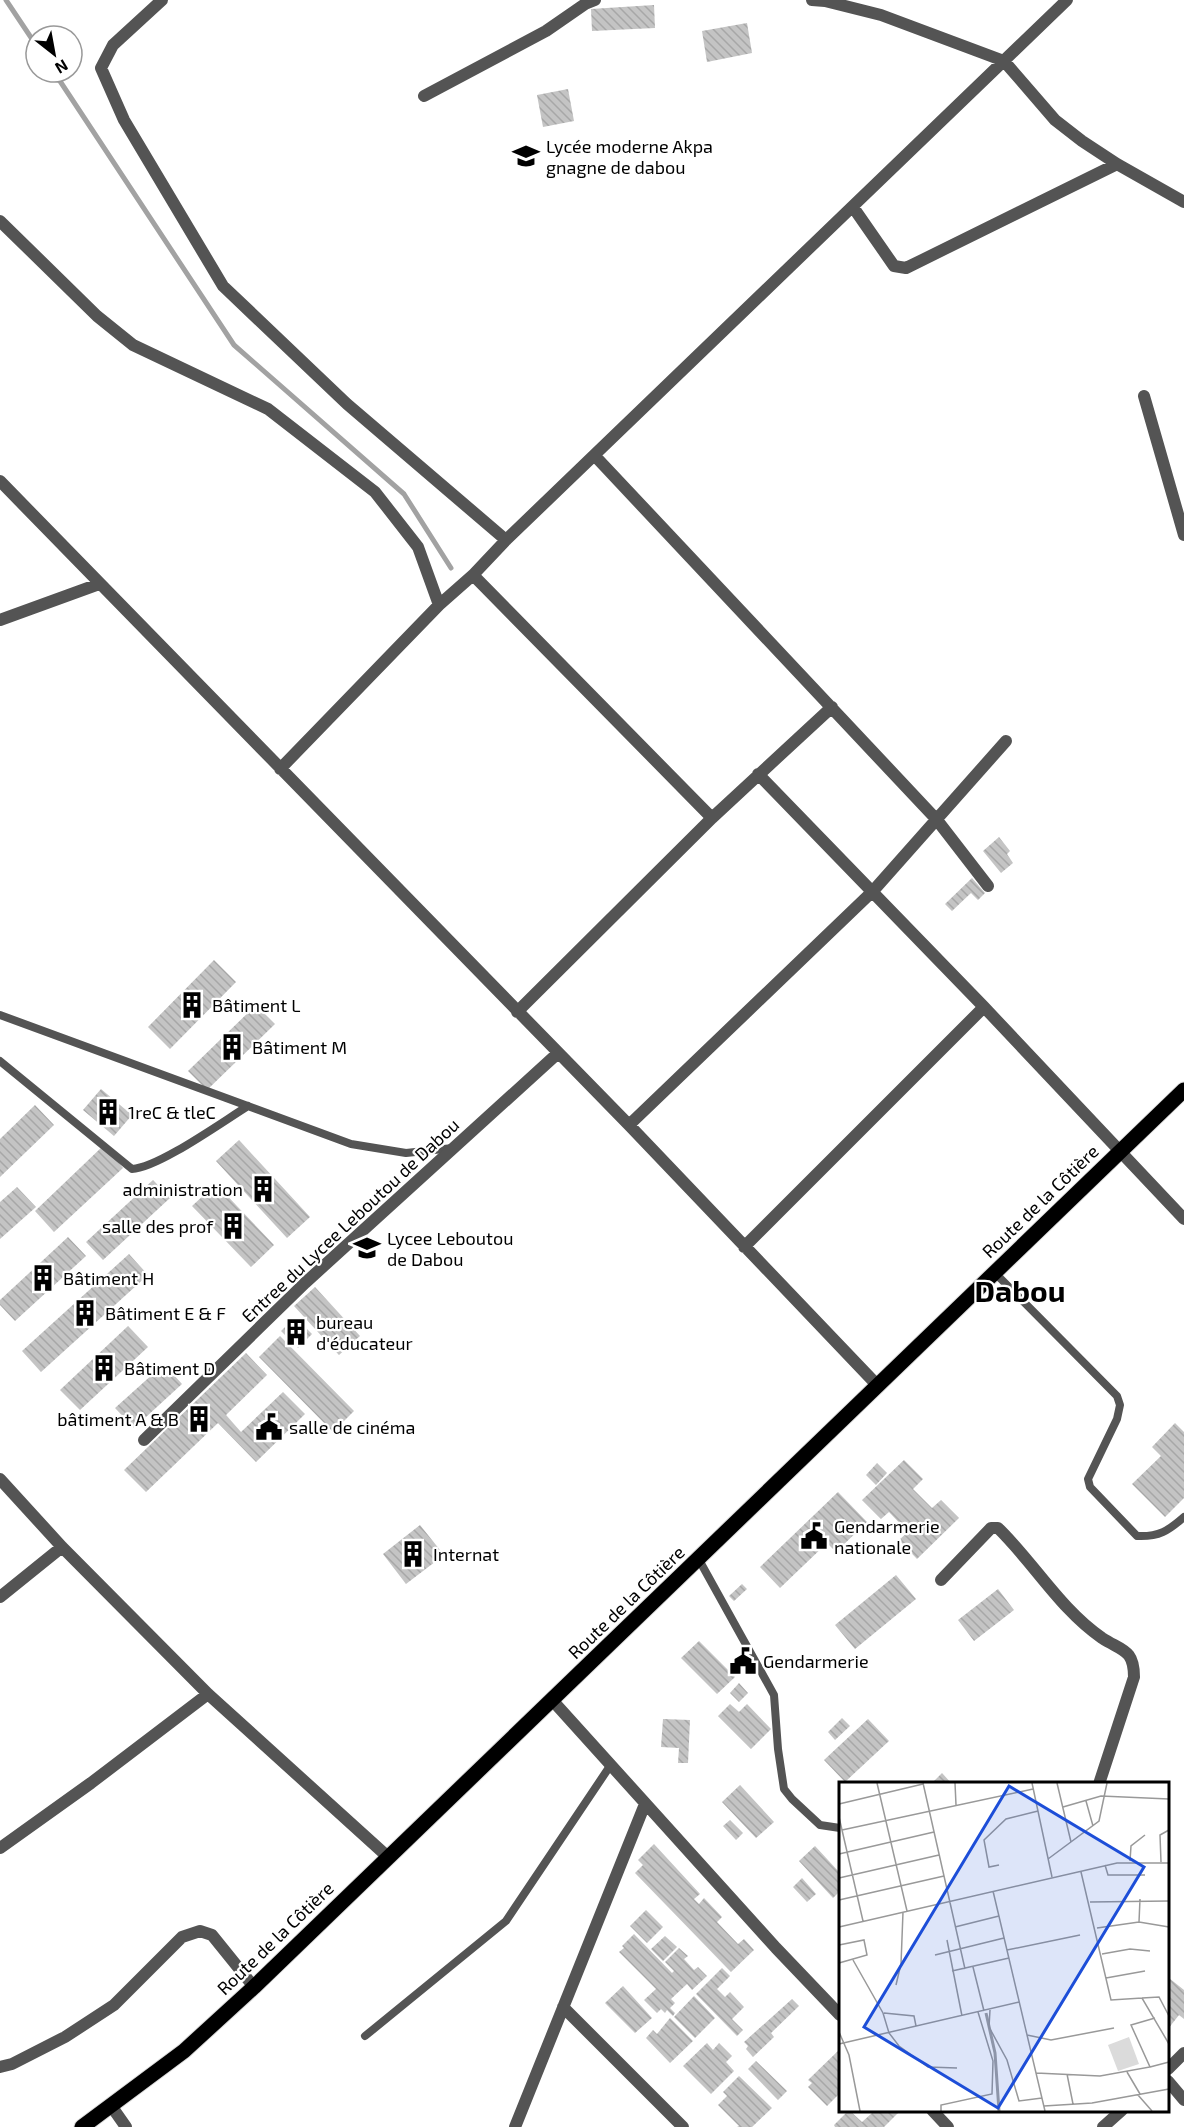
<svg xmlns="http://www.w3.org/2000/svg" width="1184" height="2127" font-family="'Exo 2',sans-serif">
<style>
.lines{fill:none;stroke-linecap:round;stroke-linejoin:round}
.stream{stroke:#a2a2a2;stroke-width:5}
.building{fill:url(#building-back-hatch)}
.primary-casing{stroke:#dbdbdb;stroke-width:17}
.service{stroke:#545454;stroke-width:8}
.minor{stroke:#545454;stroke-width:12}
.primary{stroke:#000;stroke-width:15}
.labels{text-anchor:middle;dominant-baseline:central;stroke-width:4.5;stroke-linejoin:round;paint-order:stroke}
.poi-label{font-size:18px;fill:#000;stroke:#fff;text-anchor:start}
.street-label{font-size:18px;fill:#000;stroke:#fff}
.town-label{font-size:30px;font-weight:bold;fill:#000;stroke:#fff}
.inset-river{fill:none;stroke:#a2a2a2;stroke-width:3}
.inset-road{fill:none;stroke:#999;stroke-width:1.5}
.view{fill:#1d4ed8;fill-opacity:0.15;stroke:#1d4ed8;stroke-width:3}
.inset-edge{fill:none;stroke:#000;stroke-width:3}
</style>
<defs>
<pattern id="building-back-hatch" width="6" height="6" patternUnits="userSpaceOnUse" patternTransform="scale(1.5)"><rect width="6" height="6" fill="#c4c4c4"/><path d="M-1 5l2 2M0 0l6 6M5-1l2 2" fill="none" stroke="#a7a7a7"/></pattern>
</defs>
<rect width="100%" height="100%" fill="#fff"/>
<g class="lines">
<path class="stream" d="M6,0L36,45
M54,72L234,345L404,494L451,568"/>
</g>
<path class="building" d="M654,5L655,28L592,31L591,9Z
M747,23L752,53L707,62L702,31Z
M568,89L574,121L543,127L537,95Z
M999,837L1010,851L1007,854L1013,863L1001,873L983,851Z
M972,878L985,893L978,900L971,893L952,911L945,904Z
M214,960L236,982L170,1049L148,1027Z
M256,1005L275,1024L207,1090L188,1071Z
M101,1089L132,1115L114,1136L83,1110Z
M35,1105L54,1125L0,1177V1139Z
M239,1140L310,1217L287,1238L216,1161Z
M103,1146L123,1168L54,1232L35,1211Z
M153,1180L170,1198L103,1260L86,1242Z
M216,1184L274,1245L251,1267L192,1206Z
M17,1187L36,1207L0,1239V1202Z
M68,1237L86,1256L15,1321L0,1305V1300Z
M129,1254L148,1275L41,1372L22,1351Z
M315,1287L360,1336L339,1355L294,1306Z
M295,1317L312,1334L298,1348L281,1331Z
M128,1326L148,1347L80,1410L60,1390Z
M280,1336L354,1411L333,1432L259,1357Z
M246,1353L267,1375L226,1415L241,1432L283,1392L305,1414L256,1462L218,1423L146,1492L124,1470Z
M164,1364L182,1384L134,1428L115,1408Z
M1175,1423L1184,1432V1498L1165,1517L1132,1484L1161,1456L1152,1447Z
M904,1460L923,1479L913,1489L932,1508L941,1500L959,1518L917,1559L899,1540L908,1532L889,1512L881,1519L862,1500Z
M877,1463L887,1473L876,1485L866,1475Z
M838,1492L867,1522L836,1552L827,1543L780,1588L760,1567Z
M420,1525L444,1555L406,1584L383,1554Z
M896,1575L916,1599L855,1649L835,1625Z
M742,1584L747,1589L734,1601L729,1596Z
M998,1589L1014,1610L974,1641L958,1620Z
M699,1641L735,1677L717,1694L681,1658Z
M739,1683L748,1693L739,1702L730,1693Z
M730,1704L739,1712L747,1704L771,1729L751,1749L718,1716Z
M842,1718L850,1726L835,1740L828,1732Z
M663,1719L690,1720L688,1763H678L679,1748L661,1747Z
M868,1719L889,1741L845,1782L824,1760Z
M942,1773L952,1784H931Z
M740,1785L774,1822L756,1838L722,1802Z
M730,1820L743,1833L736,1840L723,1826Z
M654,1844L700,1894L694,1899L699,1904L704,1898L722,1917L717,1922L738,1944L744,1939L754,1950L731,1972L635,1873L643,1865L638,1860Z
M815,1846L840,1873V1891L833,1898L799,1861Z
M802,1878L816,1894L807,1902L793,1887Z
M646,1910L663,1927L647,1943L630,1926Z
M634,1934L672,1973L674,1971L665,1962L679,1948L688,1956L684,1959L694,1970L698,1967L707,1976L692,1990L687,1984L671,1999L675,2003L670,2008L675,2013L673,2016L667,2010L665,2013L661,2009L657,2013L644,2000L656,1989L619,1952L624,1948L622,1946Z
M665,1936L677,1947L663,1961L651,1949Z
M722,1968L730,1976L717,1989L725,1997L730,1992L744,2007L732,2019L743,2030L737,2036L696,1994Z
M1169,1978L1184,1990V2019L1179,2015L1168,2029V1980Z
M623,1986L652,2018L635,2033L605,2003Z
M694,1996L715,2018L695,2038L674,2017Z
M792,1999L799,2006L771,2033L774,2037L753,2057L746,2049L748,2046L744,2042Z
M670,2018L693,2041L670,2063L646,2038L653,2030L657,2034Z
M707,2043L713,2050L719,2043L732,2056L726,2062L734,2071L711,2094L683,2066Z
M839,2050L840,2052V2095L839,2094L827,2106L808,2087L812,2083L808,2080Z
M756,2061L787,2091L778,2100L748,2069Z
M739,2076L772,2108L752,2127H737L739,2126L718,2105L727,2096L723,2092Z
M849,2110L862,2122L872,2113L869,2110H901L884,2127H835L834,2125Z"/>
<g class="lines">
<defs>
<path id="primary" d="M82,2127L184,2051L254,1987L1184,1090"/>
</defs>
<use href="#primary" class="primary-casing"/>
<path class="service" d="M0,1015L351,1144L406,1153L453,1148
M0,1061L132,1169C158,1168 222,1122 248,1106
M994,1272L1117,1396L1120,1405L1117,1419L1088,1479L1090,1487L1137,1536C1159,1537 1168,1531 1184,1517
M698,1558L774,1695L778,1749L784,1789L792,1799L820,1825L840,1828
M365,2036L506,1921L610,1766"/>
<path class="minor" d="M162,0L113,45L101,68L124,120L223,286L347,404L506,540
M812,0L825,1L881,15L1004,61L1055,120L1082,141L1117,164L1184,202
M424,96L546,31L585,4L595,0
M853,207L894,266L906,268L1117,164
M0,221L97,316L133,345L268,409L375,492L418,547L439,605
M1144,396L1184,535
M595,456L937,820L988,886
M0,481L629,1125L878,1386
M473,575L712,818
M0,620L99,584
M280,769L439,605L473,575L506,540L1067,0
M758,774L984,1007L1184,1219
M517,1012L712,818L832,707
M629,1125L873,891L1006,741
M744,1247L984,1007
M144,1440L305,1283L557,1054
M0,1479L62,1547L208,1694L388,1857
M941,1580L991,1528H998C1034,1563 1060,1609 1102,1638C1122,1651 1134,1649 1134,1677L1099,1784
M0,1597L62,1547
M553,1701L776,1948L840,2015
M0,1848L91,1783L208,1694
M563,2007L683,2127
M0,2067L12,2064L65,2037L114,2005L182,1937L200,1931L212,1935L254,1987
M1168,2069L1184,2053
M1168,2081L1184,2100
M112,2107L126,2127
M932,2110L948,2127
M515,2127L645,1804
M1103,2127L1122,2110"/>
<use href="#primary" class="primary"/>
</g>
<defs>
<symbol id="school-bare" viewBox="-9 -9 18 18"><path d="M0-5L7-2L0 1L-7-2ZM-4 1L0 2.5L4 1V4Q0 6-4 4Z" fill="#000" stroke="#fff" stroke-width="2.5" paint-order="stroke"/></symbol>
<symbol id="building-bare" viewBox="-9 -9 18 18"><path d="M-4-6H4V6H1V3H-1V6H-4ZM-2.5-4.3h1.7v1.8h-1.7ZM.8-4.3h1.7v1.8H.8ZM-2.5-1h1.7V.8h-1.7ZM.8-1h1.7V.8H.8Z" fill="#000" stroke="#fff" stroke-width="2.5" paint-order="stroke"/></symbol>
<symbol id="civic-bare" viewBox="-9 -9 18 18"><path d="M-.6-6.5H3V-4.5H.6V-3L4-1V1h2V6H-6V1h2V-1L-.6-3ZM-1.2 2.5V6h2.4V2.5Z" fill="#000" stroke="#fff" stroke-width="2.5" paint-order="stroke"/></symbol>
</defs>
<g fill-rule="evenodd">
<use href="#school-bare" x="507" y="137" width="38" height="38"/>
<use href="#building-bare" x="173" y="986" width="38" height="38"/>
<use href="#building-bare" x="213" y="1028" width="38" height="38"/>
<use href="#building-bare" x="89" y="1093" width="38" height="38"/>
<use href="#building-bare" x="244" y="1170" width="38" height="38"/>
<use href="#building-bare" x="214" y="1207" width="38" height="38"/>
<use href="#school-bare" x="348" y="1229" width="38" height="38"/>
<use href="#building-bare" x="24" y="1259" width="38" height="38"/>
<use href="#building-bare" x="66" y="1294" width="38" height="38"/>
<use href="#building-bare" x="277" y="1313" width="38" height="38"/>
<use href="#building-bare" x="85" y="1349" width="38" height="38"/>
<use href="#building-bare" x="180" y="1400" width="38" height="38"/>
<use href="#civic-bare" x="250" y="1408" width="38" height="38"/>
<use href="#civic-bare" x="795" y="1517" width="38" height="38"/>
<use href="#building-bare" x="394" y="1535" width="38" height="38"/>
<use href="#civic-bare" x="724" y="1642" width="38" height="38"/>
</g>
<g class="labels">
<g class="poi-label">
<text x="546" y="146">Lycée moderne Akpa<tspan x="546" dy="21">gnagne de dabou</tspan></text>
<text x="212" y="1005">Bâtiment L</text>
<text x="252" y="1047">Bâtiment M</text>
<text x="128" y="1112">1reC &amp; tleC</text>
<text x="243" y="1189" text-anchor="end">administration</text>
<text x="213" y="1226" text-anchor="end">salle des prof</text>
<text x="387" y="1238">Lycee Leboutou<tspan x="387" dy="21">de Dabou</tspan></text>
<text x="63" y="1278">Bâtiment H</text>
<text x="105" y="1313">Bâtiment E &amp; F</text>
<text x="316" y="1322">bureau<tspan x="316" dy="21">d'éducateur</tspan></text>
<text x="124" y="1368">Bâtiment D</text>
<text x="179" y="1419" text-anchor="end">bâtiment A &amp; B</text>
<text x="289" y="1427">salle de cinéma</text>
<text x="834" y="1526">Gendarmerie<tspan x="834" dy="21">nationale</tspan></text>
<text x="433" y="1554">Internat</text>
<text x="763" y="1661">Gendarmerie</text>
</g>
<g class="street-label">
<text transform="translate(1040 1201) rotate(-44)">Route de la Côtière</text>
<text transform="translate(350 1220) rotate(-43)">Entree du Lycee Leboutou de Dabou</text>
<text transform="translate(626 1602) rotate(-44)">Route de la Côtière</text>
<text transform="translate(275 1938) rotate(-44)">Route de la Côtière</text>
</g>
<g class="town-label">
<text x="1020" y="1290">Dabou</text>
</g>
</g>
<g transform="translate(839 1782)">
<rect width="330" height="330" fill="#fff"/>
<path d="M290,255L300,282L279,289L269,263Z" fill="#dbdbdb"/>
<path class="inset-river" d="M147,231L156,271L160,329"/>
<path class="inset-road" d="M38,1L68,129M84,1L126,187M116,1L117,23M193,1L213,95M218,1L232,60M247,19L254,44M0,22L84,2M224,25L262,14L330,17M0,35L24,139M3,48L194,7M0,72L95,50M209,77L260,39L268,1M291,79L292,64L306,53M322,80L321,53L330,48M160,83L150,85L145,58L167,37L199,29M266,83L269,93H306M242,90L272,218L303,216L330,262M0,96L100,73M154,109L206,329M0,118L105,94M251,120L330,119M300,140L301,117M0,145L278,81H330M116,145L160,134M258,146L300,140L330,145M108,158L123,234M0,163L25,158L28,173L0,181M168,168L241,153M263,172L291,167L311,169M96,173L165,156M14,178L44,231L50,251L60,264L89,285L118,286M134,185L145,229M113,189L170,176M267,196L306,189M57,203L62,182L64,130M303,216L320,215L330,234M151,228L150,245L168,278L180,319L203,316M45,231L75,234L77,244M0,250L10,273L21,329M188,253L212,258L275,246M0,262L180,220M311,285L330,280M288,290L301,312M197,291L261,294L311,285L292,243L316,236M228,292L234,322M299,313L313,329M205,324L253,321L330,307M102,329V323L153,312L154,279L139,230"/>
<path class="view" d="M170,4L305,85L159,326L25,245Z"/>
<rect width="330" height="330" class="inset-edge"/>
</g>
<g transform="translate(54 54) rotate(149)"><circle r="28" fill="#ffffff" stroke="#999999" stroke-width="1.5"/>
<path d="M0-4.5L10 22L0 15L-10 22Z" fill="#000000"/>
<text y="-9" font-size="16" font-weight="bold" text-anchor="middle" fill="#000000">N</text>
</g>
</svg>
